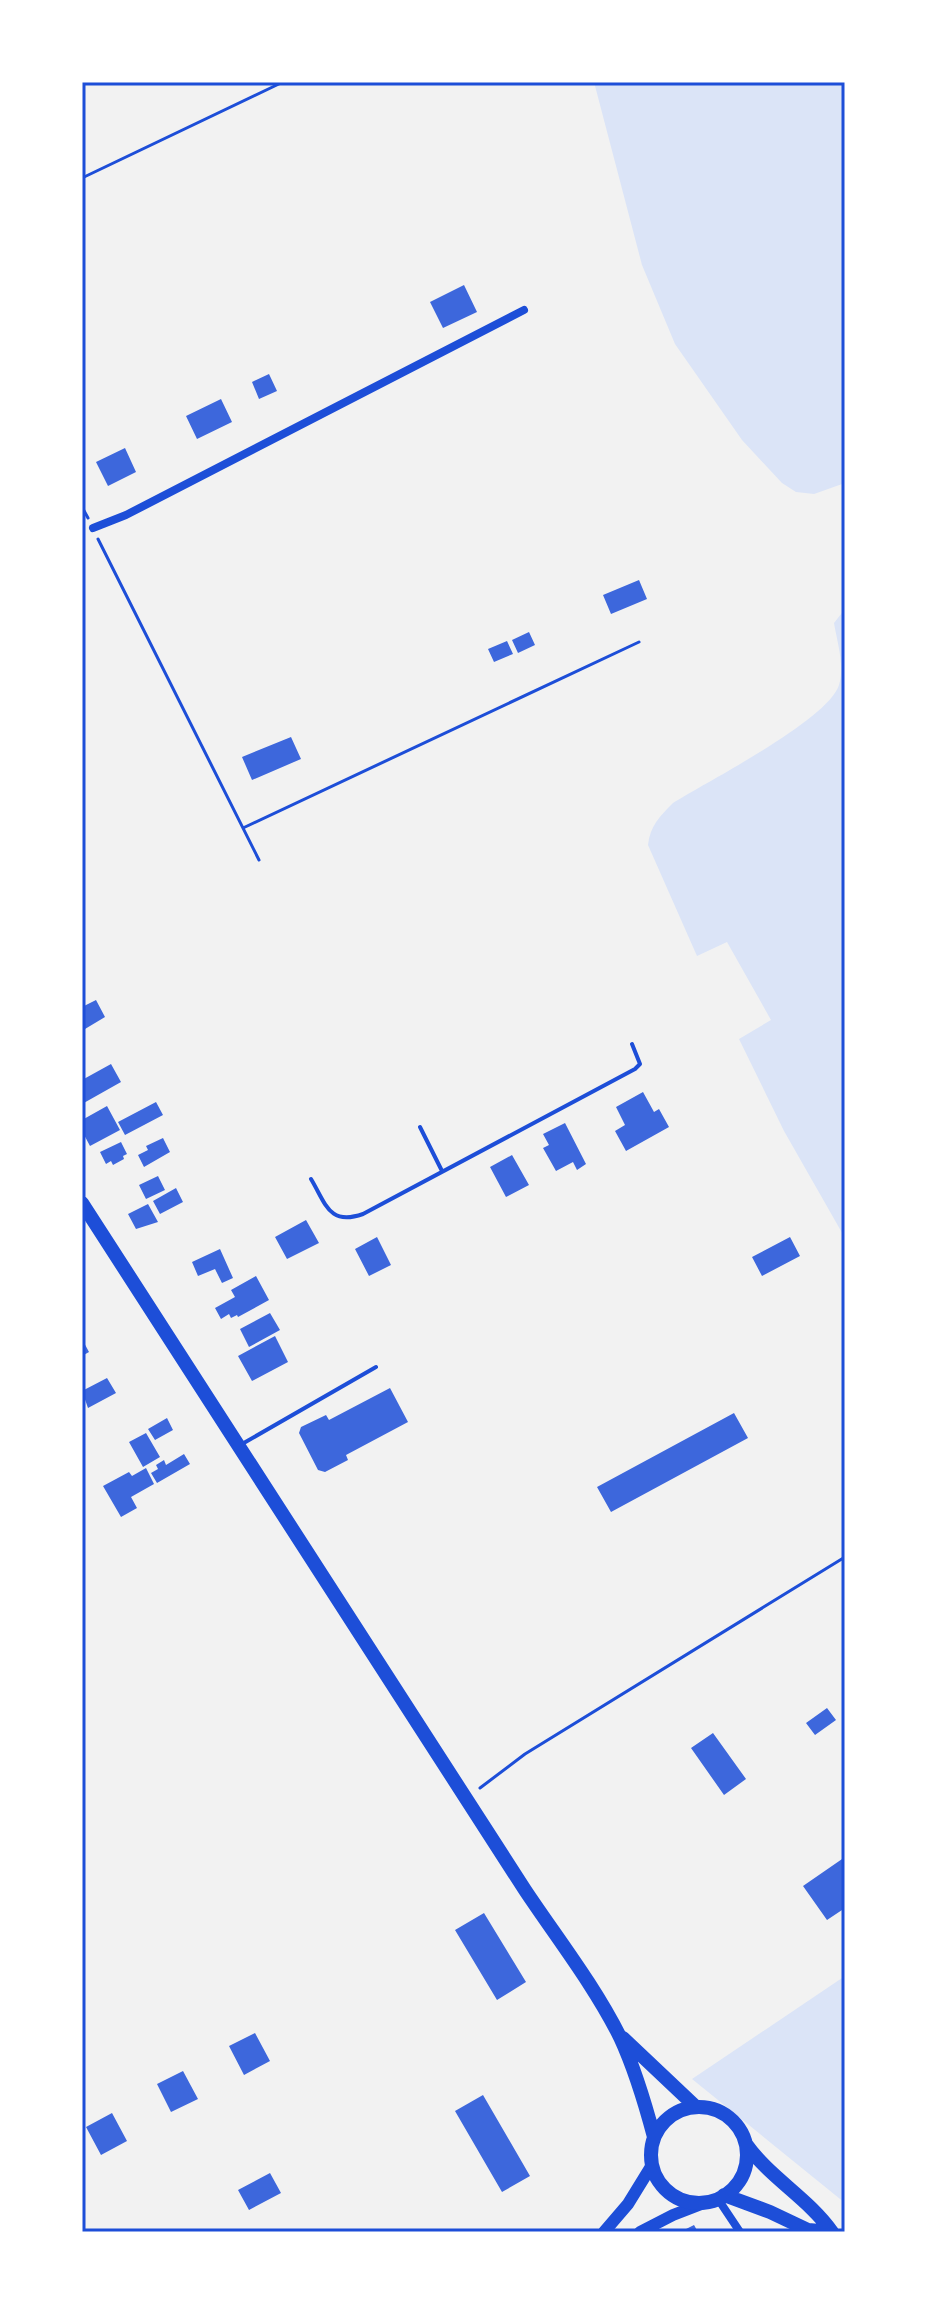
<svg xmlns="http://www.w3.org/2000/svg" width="927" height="2314" font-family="Merriweather,serif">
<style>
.green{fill:#dbe4f7}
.building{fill:#3d67dc}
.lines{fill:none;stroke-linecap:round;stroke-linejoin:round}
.path{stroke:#1d4ed8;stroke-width:3}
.service{stroke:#1d4ed8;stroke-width:4}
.minor{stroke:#1d4ed8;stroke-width:8}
.primary{stroke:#1d4ed8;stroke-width:12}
.trunk{stroke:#1d4ed8;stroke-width:14}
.neatline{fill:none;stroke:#1d4ed8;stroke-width:3}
</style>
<rect width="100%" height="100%" fill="#f2f2f2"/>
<path class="green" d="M594,82H845V483L814,494L796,492L782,483L742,440L675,344L642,265Z
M845,609V1238L784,1131L739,1039L771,1020L727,942L697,956L648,845C650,826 660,816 673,803C708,781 828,720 839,685C845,667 837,641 834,623Z
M845,1976V2203L692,2079Z"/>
<path class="building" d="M464,285L477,312L443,328L430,302Z
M269,374L277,391L259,399L252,382Z
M221,399L232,422L197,439L186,416Z
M125,448L136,472L108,486L96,462Z
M639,580L647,599L611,614L603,595Z
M529,632L535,645L518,653L512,640Z
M507,641L513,654L494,662L488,649Z
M291,737L301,759L252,780L242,757Z
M96,1000L105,1017L85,1029L82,1023V1007Z
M111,1064L121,1082L82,1104V1080Z
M643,1092L654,1112L659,1109L669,1127L626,1151L615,1131L625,1125L616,1107Z
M156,1102L163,1115L125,1135L118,1122Z
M107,1106L120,1130L90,1146L82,1131V1120Z
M565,1123L586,1164L577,1170L573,1162L556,1171L543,1148L549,1145L543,1134Z
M163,1138L170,1152L144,1167L138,1155L148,1150L146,1146Z
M121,1142L127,1154L123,1156L124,1159L113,1165L111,1161L106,1164L100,1152Z
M512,1155L529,1185L506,1197L490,1167Z
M158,1176L165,1190L146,1199L139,1185Z
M176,1188L183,1202L160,1214L153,1201Z
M148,1204L158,1222L136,1229L128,1214Z
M306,1220L319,1243L287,1259L275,1237Z
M377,1237L391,1265L369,1276L355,1249Z
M790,1237L800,1256L762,1276L752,1257Z
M220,1249L233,1278L222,1283L215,1269L198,1276L192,1262Z
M256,1276L269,1300L238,1317L237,1315L231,1318L229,1314L221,1319L215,1308L235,1297L231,1290Z
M270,1313L280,1330L249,1347L240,1329Z
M275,1336L288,1362L252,1381L238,1356Z
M82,1339L89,1352L82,1356Z
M107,1378L116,1393L88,1408L82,1391Z
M390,1388L408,1422L346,1455L348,1460L325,1472L318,1470L299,1433L301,1427L326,1415L329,1420Z
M734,1413L748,1438L611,1512L597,1487Z
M167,1418L173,1430L155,1440L148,1429Z
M146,1433L160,1457L143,1467L129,1442Z
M184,1454L190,1464L157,1483L151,1473L158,1469L156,1465L164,1460L166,1465Z
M146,1468L154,1484L131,1497L137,1508L121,1517L103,1486L129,1472L132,1476Z
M827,1708L836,1720L815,1735L806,1723Z
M713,1733L746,1779L724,1795L691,1748Z
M845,1857V1908L827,1920L803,1886Z
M484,1913L526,1982L497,2000L455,1930Z
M255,2033L270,2061L244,2075L229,2046Z
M183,2071L198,2099L171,2112L157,2084Z
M483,2095L530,2176L502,2192L455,2111Z
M112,2113L127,2141L101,2155L86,2127Z
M270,2173L281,2193L249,2210L238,2190Z
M694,2225L698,2232H680Z"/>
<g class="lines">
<path class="path" d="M82,178L283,82
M82,507L88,518
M98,539L259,860
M243,828L639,642
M480,1788L525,1754L845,1557"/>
<path class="service" d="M420,1127L442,1171
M311,1179C326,1204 329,1226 363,1214L635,1069L640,1064L632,1044
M242,1444L376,1367"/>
<path class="minor" d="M93,528L126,515L524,310
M718,2199L740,2232"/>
<path class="primary" d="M604,2232L628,2204L652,2165
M640,2232L673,2215L704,2203"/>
<path class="trunk" d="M82,1203L525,1890C557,1938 594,1985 620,2037C635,2069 645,2103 654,2137
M623,2038L696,2107
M651 2155a48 48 0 1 1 96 0a48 48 0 1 1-96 0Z
M746,2144C770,2178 808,2198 832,2232
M724,2195L770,2212L808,2230L832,2232"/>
</g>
<rect width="927" height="2314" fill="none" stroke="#ffffff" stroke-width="168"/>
<rect x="84" y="84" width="759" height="2146" class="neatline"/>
</svg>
